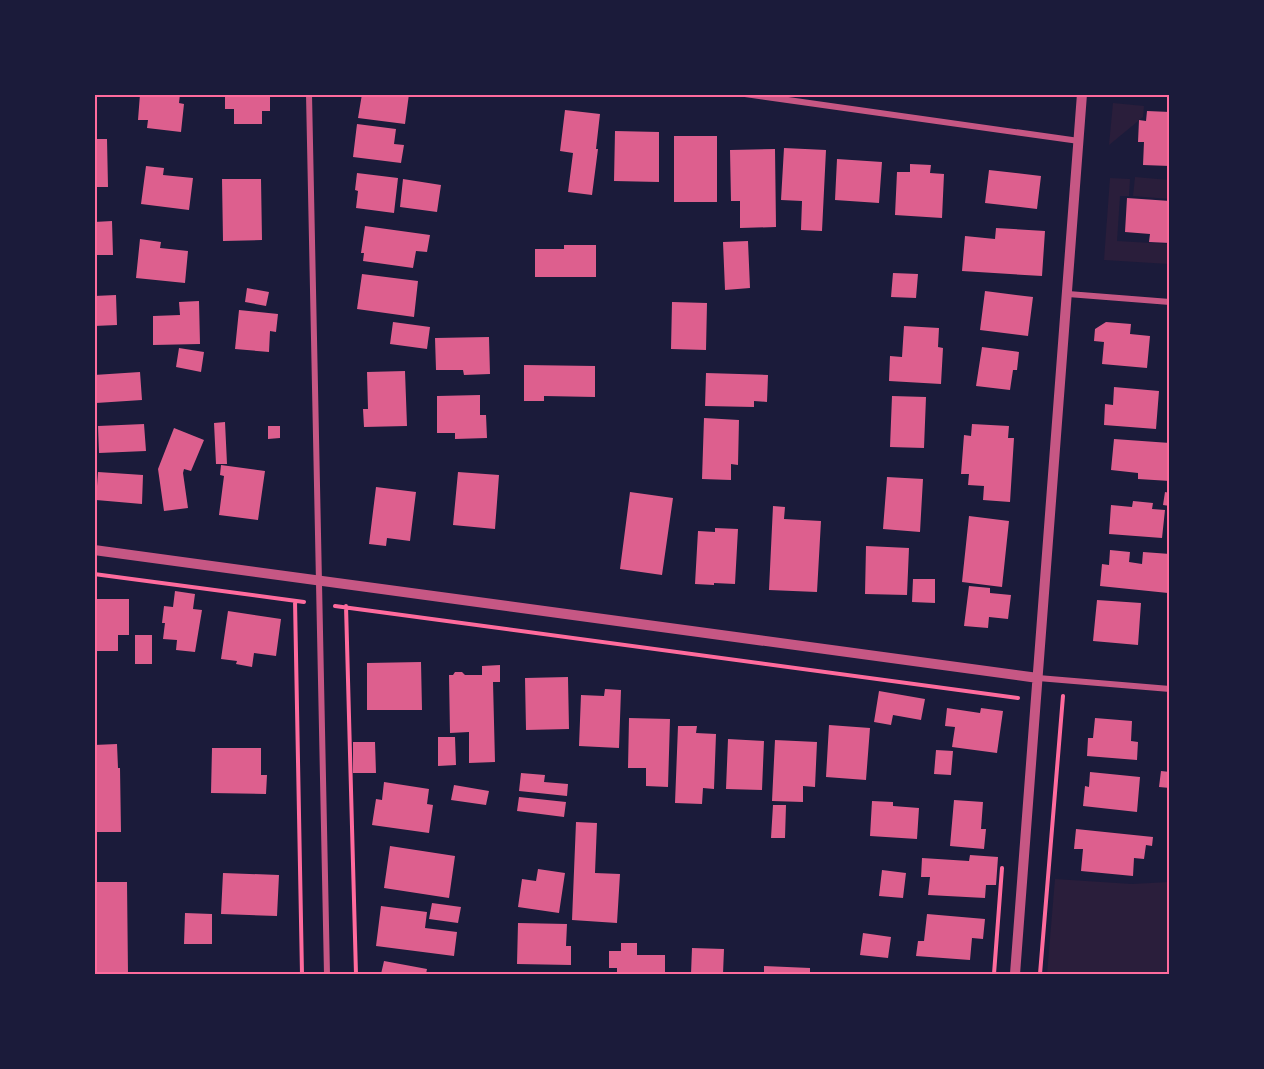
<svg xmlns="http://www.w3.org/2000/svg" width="1264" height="1069" font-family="'Alegreya Sans',sans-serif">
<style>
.green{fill:#2a1e3b}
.building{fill:#dd5f8e}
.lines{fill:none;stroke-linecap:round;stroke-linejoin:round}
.path{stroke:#ff6b9d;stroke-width:4}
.minor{stroke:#c65784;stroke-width:6}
.tertiary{stroke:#c65784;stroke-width:10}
.neatline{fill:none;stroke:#ff6b9d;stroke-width:2}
</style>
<rect width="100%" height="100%" fill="#1b1b3a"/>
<path class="green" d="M1113,103L1144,106L1143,117L1109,145Z
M1135,177L1169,180V199L1133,196Z
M1110,178L1130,179L1129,196H1120L1117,241L1169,244V264L1104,260Z
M1055,879L1132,884L1169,882V974H1047Z"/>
<path class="building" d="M140,94H180L179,103L184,104L181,132L147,128L148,120H138Z
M225,94H270V111H262V124H234V109H225Z
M362,94H409L405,124L358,118Z
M565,110L600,114L596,149H598L592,195L568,192L573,153L560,151Z
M1147,111L1170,112V166L1143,165L1144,142H1138L1139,120L1146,121Z
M357,124L396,129L394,144L404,145L401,163L353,157Z
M615,131L659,132V182L614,181Z
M674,136H717V202H674Z
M94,139H107L108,187H94Z
M784,148L826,150L822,231L801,230L802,201L781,200Z
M775,149L776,227L740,228V201H731L730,150Z
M837,159L882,162L879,203L835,200Z
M910,164L931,165L930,173L944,174L942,218L895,215L897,172H910Z
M146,166L164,168L163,175L193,178L189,210L141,204Z
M989,170L1041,176L1037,209L985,203Z
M357,173L398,178L394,213L356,208L358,191L355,190Z
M222,179H261L262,240L223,241Z
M403,179L441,185L437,212L400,207Z
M1127,198L1170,201V243L1149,242L1150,234L1125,232Z
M112,221L113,255H94V222Z
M365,226L430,235L427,252L416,251L413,268L363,261L364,253H361Z
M996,228L1045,231L1042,276L962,271L965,236L995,239Z
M140,239L161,242L160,248L188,251L185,283L136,278Z
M748,241L750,288L725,290L723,242Z
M564,245H596V277H535V249H564Z
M893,273L918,274L916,298L891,297Z
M362,274L418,281L414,317L357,309Z
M247,288L269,292L266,306L245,302Z
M985,291L1033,297L1028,336L980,330Z
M116,295L117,325L94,326V296Z
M199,301L200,344L153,345V316L180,315L179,302Z
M672,302L707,303L706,350L671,349Z
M239,310L278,314L276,332L270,331L269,352L235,349Z
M393,322L430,327L427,349L390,344Z
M1106,322L1131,324L1130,334L1150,336L1147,368L1102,364L1104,342L1094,341L1095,329Z
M904,326L939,328L938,347L943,348L941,384L889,381L890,356L902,357Z
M489,337L490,374L464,375L463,370H436L435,338Z
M982,347L1019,352L1017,370H1013L1010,390L976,386Z
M179,348L204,352L201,372L176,367Z
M524,365L595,366V397L544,396V401H524Z
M405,371L407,426L364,427L363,409H368L367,372Z
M140,372L142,400L96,403L94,375Z
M706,373L768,375L767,402L754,401V407L705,406Z
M1114,387L1159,391L1156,429L1104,425L1105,404L1113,405Z
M480,395V415H486L487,438L455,439V433H437V396Z
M892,396L926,397L924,448L890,447Z
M704,418L739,420L738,465L731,464V480L702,479Z
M225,422L227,464H216L214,423Z
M144,424L146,451L99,453L98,426Z
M972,424L1009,426L1008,438H1014L1010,502L983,500L984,486L968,485L969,474H961L964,435L971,436Z
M268,426H280V438L268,439Z
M174,428L204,440L191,471L184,469L183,473L188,508L164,511L158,469Z
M1114,439L1170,443V481L1138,479V473L1111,470Z
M221,465L265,471L258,520L219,515L224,476L220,475Z
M98,472L143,475L142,504L96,500Z
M458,472L499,475L495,529L453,525Z
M887,477L923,479L920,532L883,529Z
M376,487L416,492L410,541L387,538L386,546L369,544Z
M630,492L673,498L662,575L620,569Z
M1165,492L1170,493V506L1163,505Z
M1133,501L1153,503L1152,509L1165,510L1162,538L1109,534L1111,505L1132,507Z
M773,506L785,507L784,519L821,521L817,592L769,590Z
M969,516L1009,521L1002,587L962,582Z
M715,528L738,529L735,584L714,583V585L695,584L698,531L715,532Z
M866,546L909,548L907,595L865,594Z
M1110,550L1130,552L1129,562L1142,564L1143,552L1170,554L1168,593L1100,586L1102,564L1109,565Z
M913,579H935V603L912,602Z
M969,586L990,588V593L1011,595L1008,619L989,617L988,628L964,626Z
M175,591L195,594L193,609L202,610L195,652L176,650L177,640L163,639L165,623H162L164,606L173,607Z
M94,599H129V635H118V651H94Z
M1097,600L1141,603L1138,645L1093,641Z
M228,611L281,619L276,656L254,653L252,667L236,664L237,661L221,659Z
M135,635H152V664H135Z
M421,662L422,710H367V663Z
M500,665V682H493L495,762L469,763V732L450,733L449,675H453L455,672H462L465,675H482V666Z
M568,677L569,729L526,730L525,678Z
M605,689L621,690L619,748L579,746L581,695L604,696Z
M879,691L925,699L921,720L893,715L891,725L874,722Z
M947,708L980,713L981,708L1003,711L997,753L952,747L955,727L945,726Z
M629,718L670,719L668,787L646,786V768H628Z
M1095,718L1132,721L1131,741L1138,742L1137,760L1087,756L1088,738H1093Z
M829,725L870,728L866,780L826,777Z
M678,726H697L696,733L716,734L714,789L703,788L702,804L675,803Z
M438,737H455L456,765L438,766Z
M728,739L764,741L762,790L726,789Z
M775,740L817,742L815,787L803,786V802L772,801Z
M353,742H375L376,773H353Z
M117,744L118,768H120L121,832H94V745Z
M212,748H261V775H267L266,794L211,793Z
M936,750L953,751L951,775L934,774Z
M1161,771L1170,772V788L1159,787Z
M1090,772L1140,777L1137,812L1083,806L1085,786L1089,787Z
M521,773L545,775L544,782L568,784L567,796L519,791Z
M384,782L429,789L427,804L433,805L429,833L372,825L376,799L382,800Z
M454,785L489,791L486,805L451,800Z
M519,797L566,802L564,817L517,811Z
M954,800L983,802L981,829H986L984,849L950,846Z
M872,801L893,802V806L919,808L917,839L870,836Z
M773,805H786L785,838H771Z
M576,822L597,823L595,873L620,874L617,923L572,920Z
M1076,829L1153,837L1152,846L1146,845L1144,859L1134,858L1133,876L1081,871L1083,849H1074Z
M390,846L455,856L449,898L384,888Z
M970,855L998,857L996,885H986L985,898L928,895L930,877H921L922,858L969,861Z
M538,869L565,873L559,913L518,907L522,879L536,881Z
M882,870L906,873L903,898L879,896Z
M223,873L279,875L277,916L221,914Z
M96,882H127L128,974H97Z
M432,903L461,907L458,923L429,919Z
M381,906L427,912L425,928L457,932L454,956L376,946Z
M185,913L212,914V944H184Z
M927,914L985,919L983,939L972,938L970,960L916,956L918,941H924Z
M518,923L567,924L566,946H571V965L517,964Z
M863,933L891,937L888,958L860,955Z
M621,943H637V955H665V974H617V968H609V951H621Z
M692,948L724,949L723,974H691Z
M384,961L427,969L426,974H381Z
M764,966L810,968V974H764Z"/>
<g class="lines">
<path class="path" d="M94,574L304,602
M295,601L302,974
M335,606L1018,698
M346,606L356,974
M994,974L1002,868
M1040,974L1063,696"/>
<path class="minor" d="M309,94L327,974
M745,94L1079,141
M1068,294L1170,302
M1038,678L1170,689"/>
<path class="tertiary" d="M94,550L1038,678
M1015,974L1082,94"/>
</g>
<rect width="1264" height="1069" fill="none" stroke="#1b1b3a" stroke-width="192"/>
<rect x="96" y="96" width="1072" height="877" class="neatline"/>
</svg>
